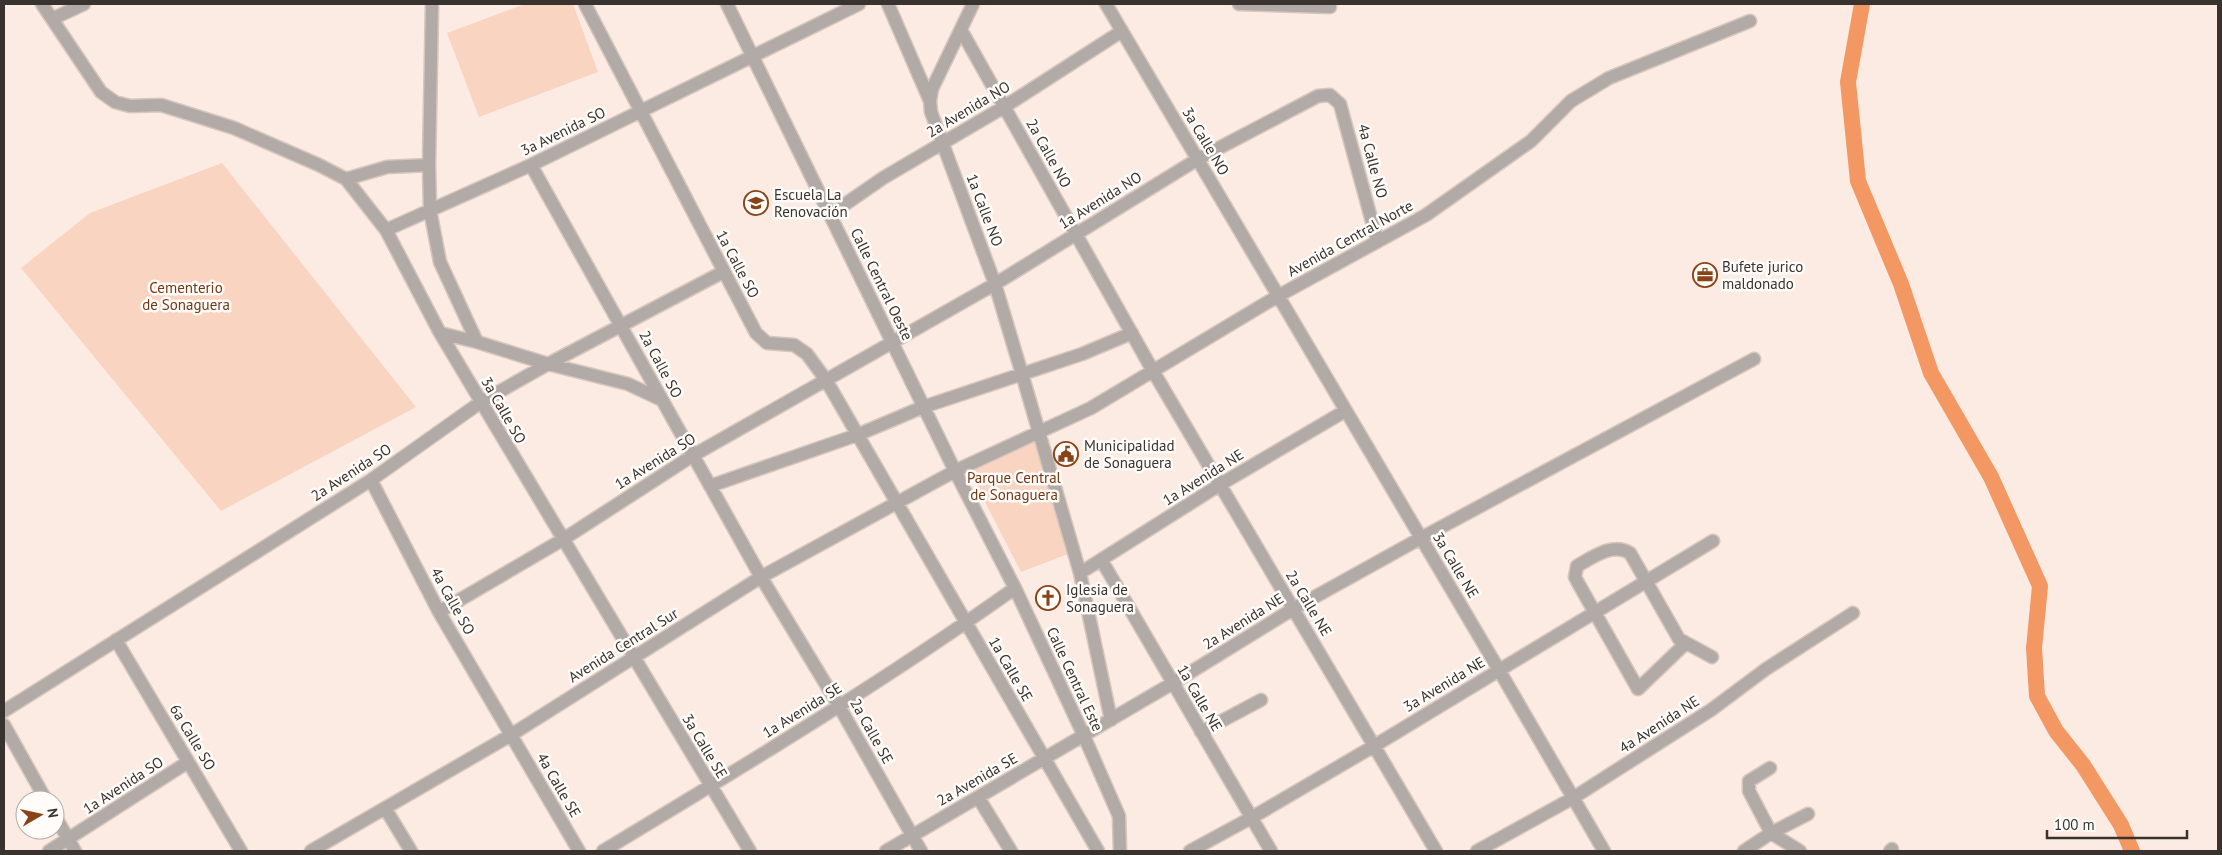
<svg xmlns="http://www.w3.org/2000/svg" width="2222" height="855" font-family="'PT Sans',sans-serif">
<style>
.green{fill:#f9d4c0}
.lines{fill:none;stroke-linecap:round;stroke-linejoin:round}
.river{stroke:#f39863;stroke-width:16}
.minor-casing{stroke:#d5c6be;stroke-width:15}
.minor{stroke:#b1aaa6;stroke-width:12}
.labels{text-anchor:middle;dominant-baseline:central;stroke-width:5;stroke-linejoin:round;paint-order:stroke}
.street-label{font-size:15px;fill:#39332f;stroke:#fffcfa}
.poi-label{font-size:15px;fill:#39332f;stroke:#fffcfa;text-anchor:start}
.park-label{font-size:15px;fill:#743913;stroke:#fffcfa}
</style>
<rect width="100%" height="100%" fill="#fcebe2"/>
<path class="green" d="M525,4H573L598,72L479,117L447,33Z
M222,163L416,407L221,511L21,268L90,213Z
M1035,440L1068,554L1021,572L969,471Z"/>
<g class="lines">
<path class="river" d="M1862,4L1848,82L1858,181L1901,284L1931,373L1991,477L2040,586L2034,648L2037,696L2056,731L2083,765L2121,825L2132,851"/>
<defs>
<path id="minor" d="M42,4L101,92L115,102L130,106L161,105L234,128L319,165L346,179L386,230L440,333L750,851
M432,4L429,165L430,210L440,262L477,342
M585,4L756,333L767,343L794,345L807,354L826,380L1098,851
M727,4L955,471L1015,588L1084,736L1119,816L1120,851
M888,4L930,101L931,112L995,284L1022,374L1080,573L1111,720
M1106,4L1499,670L1604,851
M1239,4L1330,7L1329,4
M52,19L84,4
M961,30L1153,371L1436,851
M930,101L932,89L973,4
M531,165L761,577L839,706L921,851
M346,179L387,167L429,165
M831,214L883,178L1004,107L1122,31
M386,230L531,165L859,4
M440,333L477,342L548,364L628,384L662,400
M371,480L439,612L579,851
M710,486L857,435L923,407L1082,354L1132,333
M1102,561L1271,851
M1080,573L1221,484L1345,411
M439,612L562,540L692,456L995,284L1198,159L1318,96L1330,95L1340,104L1377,240
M116,640L241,851
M1686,643L1638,689L1577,581L1575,577L1577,566C1593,557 1613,542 1630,553L1679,639L1712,657
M4,711L371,480L481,402L548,364L723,272
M4,725L46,800
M1201,732L1261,700
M1770,768L1749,781V791L1771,833L1800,851
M978,797L1011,851
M385,808L411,851
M55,816L75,851
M49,851L188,762
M311,851L511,735L761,577L955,471L1091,408L1278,296L1426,215L1531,141L1571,101L1609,78L1750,21
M603,851C742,767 882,683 1015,588
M886,851L1173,683L1293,609L1421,538L1754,359
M1190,851L1251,818L1374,746L1713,541
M1477,851L1573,798L1612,773L1711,710L1766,669L1853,613
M1744,851L1771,833L1808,814
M1890,851L1892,849"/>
</defs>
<use href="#minor" class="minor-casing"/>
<use href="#minor" class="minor"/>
</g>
<defs>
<symbol id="school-ring" viewBox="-11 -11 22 22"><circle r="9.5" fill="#fffcfa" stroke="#884417" stroke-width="1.5"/><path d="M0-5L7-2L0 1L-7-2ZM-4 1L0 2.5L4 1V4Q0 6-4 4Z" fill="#884417"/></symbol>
<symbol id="office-ring" viewBox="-11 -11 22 22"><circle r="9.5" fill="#fffcfa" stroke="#884417" stroke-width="1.5"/><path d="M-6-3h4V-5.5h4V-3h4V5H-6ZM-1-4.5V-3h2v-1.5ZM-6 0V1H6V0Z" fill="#884417"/></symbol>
<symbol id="civic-ring" viewBox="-11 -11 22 22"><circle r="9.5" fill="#fffcfa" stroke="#884417" stroke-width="1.5"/><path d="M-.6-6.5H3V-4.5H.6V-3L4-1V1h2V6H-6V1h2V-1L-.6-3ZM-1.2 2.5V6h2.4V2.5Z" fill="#884417"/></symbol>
<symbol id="church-ring" viewBox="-11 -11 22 22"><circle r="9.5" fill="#fffcfa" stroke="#884417" stroke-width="1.5"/><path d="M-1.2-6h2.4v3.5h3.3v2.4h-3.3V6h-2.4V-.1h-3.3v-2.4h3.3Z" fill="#884417"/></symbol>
</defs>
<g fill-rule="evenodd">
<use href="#school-ring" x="742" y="189" width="28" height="28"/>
<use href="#office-ring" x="1691" y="261" width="28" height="28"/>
<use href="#civic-ring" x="1052" y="440" width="28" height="28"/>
<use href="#church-ring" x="1034" y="584" width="28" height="28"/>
</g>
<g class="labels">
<g class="street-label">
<text transform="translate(968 109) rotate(-31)">2a Avenida NO</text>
<text transform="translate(563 131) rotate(-26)">3a Avenida SO</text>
<text transform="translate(1206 141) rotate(59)">3a Calle NO</text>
<text transform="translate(1049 153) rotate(61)">2a Calle NO</text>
<text transform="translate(1373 161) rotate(75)">4a Calle NO</text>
<text transform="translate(1100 200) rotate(-32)">1a Avenida NO</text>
<text transform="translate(985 210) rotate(69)">1a Calle NO</text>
<text transform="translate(1350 238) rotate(-29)">Avenida Central Norte</text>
<text transform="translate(738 264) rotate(62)">1a Calle SO</text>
<text transform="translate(882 284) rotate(64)">Calle Central Oeste</text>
<text transform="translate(661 364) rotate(62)">2a Calle SO</text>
<text transform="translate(504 410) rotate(60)">3a Calle SO</text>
<text transform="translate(655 461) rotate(-32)">1a Avenida SO</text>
<text transform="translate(351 472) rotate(-33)">2a Avenida SO</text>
<text transform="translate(1203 477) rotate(-32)">1a Avenida NE</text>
<text transform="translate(1456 565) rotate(59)">3a Calle NE</text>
<text transform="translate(453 601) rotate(61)">4a Calle SO</text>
<text transform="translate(1309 603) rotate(59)">2a Calle NE</text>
<text transform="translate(1243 621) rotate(-32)">2a Avenida NE</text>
<text transform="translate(623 645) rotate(-32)">Avenida Central Sur</text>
<text transform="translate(1011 669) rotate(60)">1a Calle SE</text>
<text transform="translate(1075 679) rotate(65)">Calle Central Este</text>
<text transform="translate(1444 684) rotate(-31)">3a Avenida NE</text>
<text transform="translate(1200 698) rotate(60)">1a Calle NE</text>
<text transform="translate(802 710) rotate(-32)">1a Avenida SE</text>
<text transform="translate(1659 724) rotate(-33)">4a Avenida NE</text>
<text transform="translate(872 731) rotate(61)">2a Calle SE</text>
<text transform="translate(193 737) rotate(59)">6a Calle SO</text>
<text transform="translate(705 746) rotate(59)">3a Calle SE</text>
<text transform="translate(977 779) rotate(-30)">2a Avenida SE</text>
<text transform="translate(123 785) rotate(-33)">1a Avenida SO</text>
<text transform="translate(559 785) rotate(60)">4a Calle SE</text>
</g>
<g class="poi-label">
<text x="774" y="194">Escuela La<tspan x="774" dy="17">Renovación</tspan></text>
<text x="1722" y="266">Bufete jurico<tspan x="1722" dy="17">maldonado</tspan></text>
<text x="1084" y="445">Municipalidad<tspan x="1084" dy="17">de Sonaguera</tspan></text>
<text x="1066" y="589">Iglesia de<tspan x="1066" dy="17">Sonaguera</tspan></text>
</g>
<g class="park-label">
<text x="186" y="287">Cementerio<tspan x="186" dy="17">de Sonaguera</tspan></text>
<text x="1014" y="477">Parque Central<tspan x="1014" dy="17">de Sonaguera</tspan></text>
</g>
</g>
<rect width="2222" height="855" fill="none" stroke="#39332f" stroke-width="10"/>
<g transform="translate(40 815) rotate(81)"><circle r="24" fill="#fffcfa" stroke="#b0aca9"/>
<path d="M0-4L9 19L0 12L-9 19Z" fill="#884417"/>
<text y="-8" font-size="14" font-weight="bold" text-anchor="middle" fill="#39332f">N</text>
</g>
<path d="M2047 830v8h140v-8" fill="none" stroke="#39332f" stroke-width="2.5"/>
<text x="2054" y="830" font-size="15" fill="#39332f" stroke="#fffcfa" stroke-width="4" paint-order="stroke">100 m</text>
</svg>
